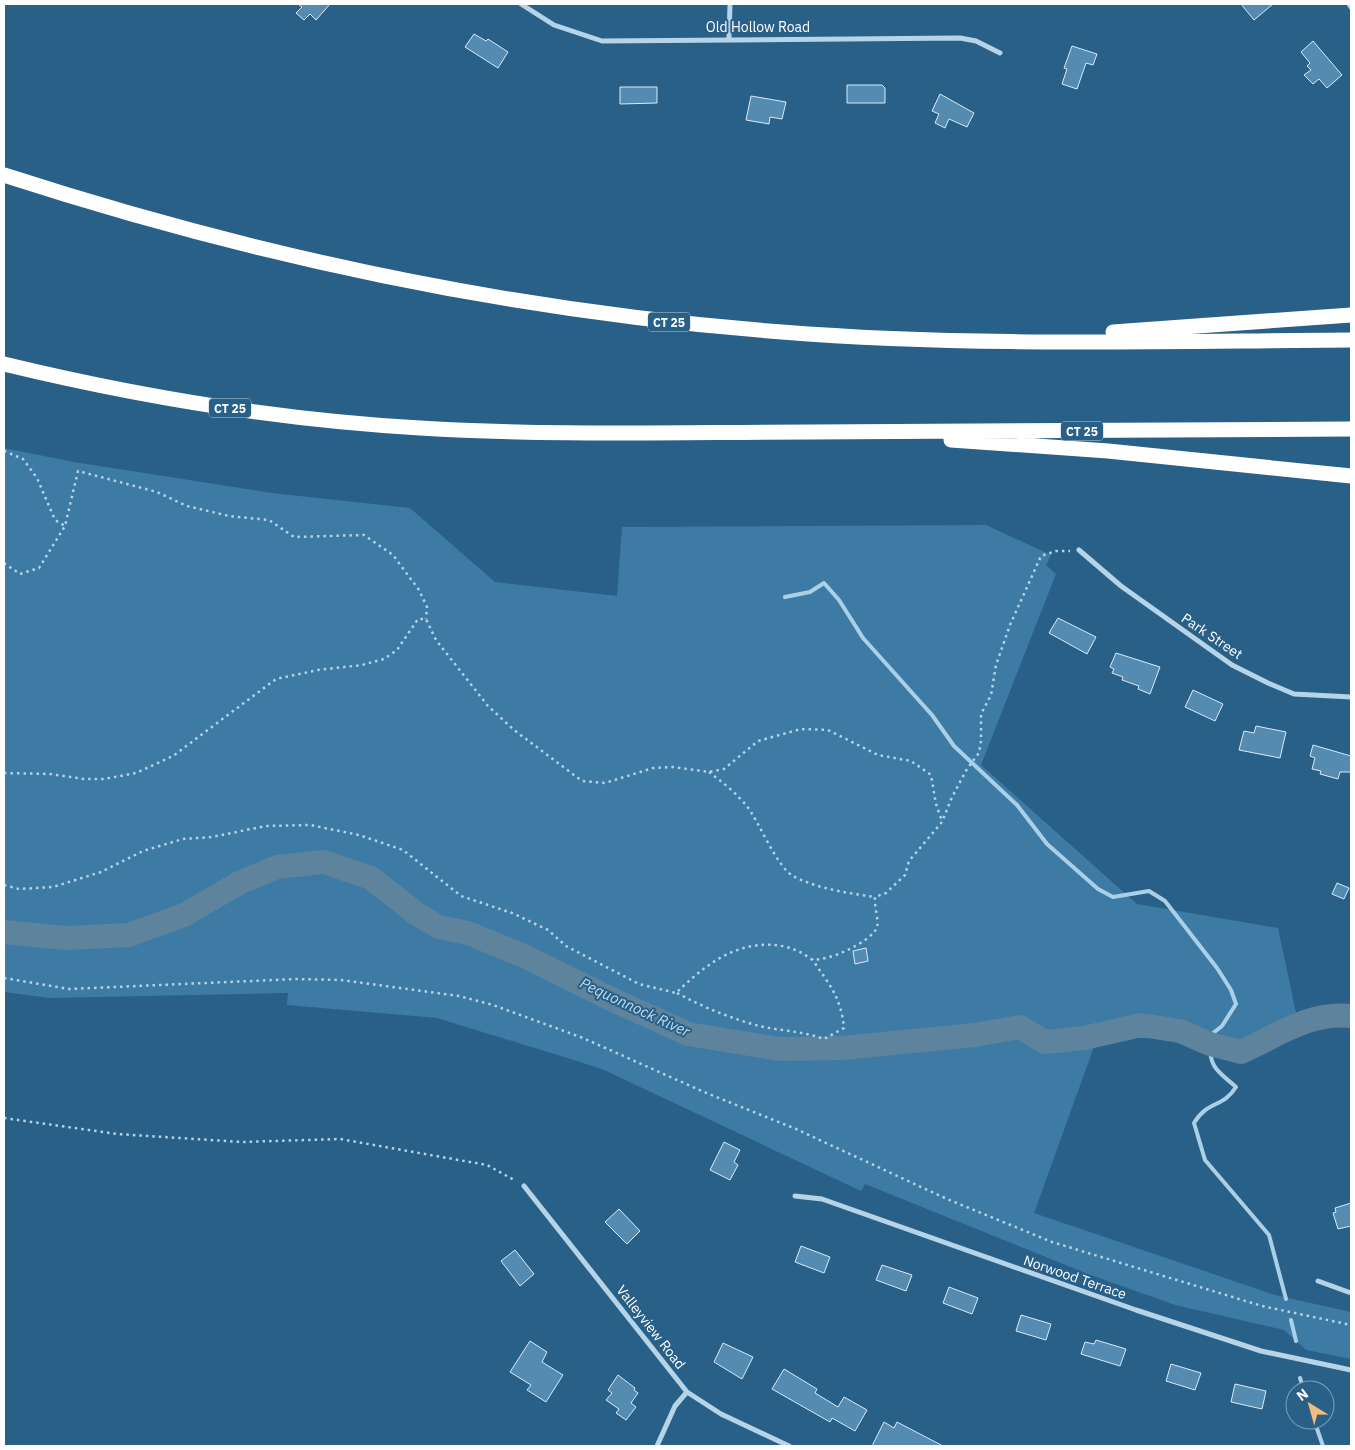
<svg xmlns="http://www.w3.org/2000/svg" width="1355" height="1450" font-family="'IBM Plex Sans',sans-serif">
<style>
.green{fill:#3d7aa4}
.lines{fill:none;stroke-linecap:round;stroke-linejoin:round}
.stream{stroke:#aad0e8;stroke-width:4}
.river{stroke:#5e839d;stroke-width:24}
.building{fill:#558bb1;stroke:#d9ebf7}
.path{stroke:#b5d4e8;stroke-width:2.5;stroke-dasharray:2.5 4;stroke-linecap:butt}
.minor{stroke:#b5d4e8;stroke-width:5}
.motorway{stroke:#fff;stroke-width:15}
.labels{text-anchor:middle;dominant-baseline:central;stroke-width:4;stroke-linejoin:round;paint-order:stroke}
.shield{fill:#296088;stroke:#bfcfdb;stroke-width:1}
.shield-label{font-size:12px;font-weight:bold;fill:#fff}
.street-label{font-size:14px;fill:#fff;stroke:#296088}
.water-label{font-size:15px;font-style:italic;fill:#c1ddf0;stroke:#296088}
</style>
<rect width="100%" height="100%" fill="#296088"/>
<path class="green" d="M4,448L74,462L272,493L410,508L495,582L617,596L622,527L986,525L1051,555L1046,565L1056,574L981,765L1137,904L1278,928L1298,1022L1241,1052L1210,1044L1125,1032L1094,1047L1034,1213L1275,1295L1351,1312V1359L1306,1350L1284,1330L1175,1305L1088,1274L865,1184L861,1191L604,1070L577,1061L437,1018L287,1005L288,993L49,998L4,992Z"/>
<g class="lines">
<path class="stream" d="M785,597L810,592L824,583L839,600L863,638L932,715L954,746L1017,805L1047,844L1098,889L1113,897L1149,891L1165,901L1217,968L1231,990L1236,1004L1222,1026L1203,1041
M1210,1044C1209,1068 1219,1072 1236,1087C1223,1108 1208,1100 1194,1123L1205,1160L1269,1235L1286,1299
M1291,1320L1296,1341
M1300,1378L1304,1390
M1314,1420L1323,1446"/>
<path class="river" d="M4,932L66,938L129,935L184,915L239,883L277,867L324,862L371,878L417,914L439,927L468,933L524,956L609,998L688,1034L780,1049L842,1048L974,1035L1020,1027L1045,1042L1084,1038L1141,1025L1180,1031L1210,1044L1241,1052C1279,1035 1308,1012 1351,1016"/>
</g>
<path class="building" d="M298,4H330L316,20L310,14L304,20L296,13L302,7Z
M1241,4H1273L1254,20Z
M474,34L486,41L488,39L508,52L498,68L465,47Z
M1313,41L1342,75L1327,88L1319,79L1313,84L1304,75L1311,70L1307,66L1310,63L1301,52Z
M1072,46L1097,54L1093,65L1086,63L1077,89L1062,84L1067,69L1064,68Z
M847,85H882L885,88V103H847Z
M620,87H657V103L620,104Z
M940,94L974,113L967,127L949,119L945,128L935,123L939,114L932,111Z
M751,96L786,102L782,119L770,117L769,124L746,120Z
M1058,618L1096,637L1087,654L1049,633Z
M1116,653L1160,667L1150,694L1138,689L1139,686L1122,680L1123,677L1112,673L1114,669L1110,667Z
M1193,690L1223,704L1215,721L1185,707Z
M1256,726L1286,732L1280,758L1239,750L1244,731L1254,733Z
M1313,745L1351,756V772H1340L1338,779L1320,774L1321,771L1312,769L1315,758L1310,756Z
M1337,883L1349,888L1344,899L1332,894Z
M866,948L868,961L855,964L853,951Z
M724,1142L740,1150L734,1162L738,1165L730,1180L710,1170Z
M1351,1203V1226L1338,1229L1333,1213L1336,1212L1335,1208Z
M619,1209L640,1231L627,1244L605,1222Z
M801,1246L830,1257L824,1273L795,1262Z
M515,1250L534,1274L520,1286L501,1261Z
M882,1265L912,1275L906,1291L876,1280Z
M949,1287L978,1298L972,1314L943,1303Z
M1021,1315L1051,1324L1046,1340L1016,1331Z
M1096,1340L1126,1349L1120,1366L1081,1354L1085,1342L1094,1344Z
M530,1341L547,1352L542,1362L563,1375L546,1402L527,1390L531,1385L510,1372Z
M723,1343L753,1357L742,1379L714,1362Z
M1171,1364L1201,1373L1195,1390L1166,1381Z
M784,1369L817,1389L815,1393L838,1407L844,1397L867,1410L855,1431L832,1418L830,1422L772,1389Z
M618,1375L635,1388L634,1390L638,1393L631,1403L636,1407L626,1420L616,1413L619,1409L606,1400L612,1393L608,1390Z
M1235,1384L1266,1391L1262,1409L1231,1402Z
M884,1422L894,1428L897,1422L943,1446H872Z"/>
<g class="lines">
<path class="path" d="M4,451L23,459L37,478L55,520L65,526L78,471L157,492L187,506L229,516L269,520L294,537L364,535L393,555L419,590L427,607L426,619
M4,563L20,574L39,568L65,526
M709,772C722,782 735,792 746,805C759,821 776,866 793,876C818,889 848,893 875,897
M4,773L50,774L84,779H104L136,773L173,756L276,679L318,670L362,665L384,659L397,650L418,619H426L436,640L488,706L514,730L582,781L605,783L653,768L673,767L709,772L724,769L758,741L801,729L828,730L878,755L911,761L931,775L936,804L942,821
M4,885L19,889L53,887L101,872L143,851L183,839L212,837L266,826L310,825L359,835L403,850L461,896L512,913L548,930L566,946L639,984L676,993C698,972 722,951 753,946C770,943 786,945 802,953C805,954 808,958 811,959C826,963 873,941 877,927C879,921 874,906 875,897L886,893L905,875L909,861L942,822L952,797L967,769L979,753L981,741V714L991,695L996,665L1010,625L1041,556L1056,551H1070
M4,978L69,989L296,979L341,980L459,996L493,1005L583,1038L704,1092L796,1129L947,1199L1052,1242L1262,1306L1351,1325
M677,993C701,1006 725,1016 752,1024C775,1031 800,1030 824,1039L844,1028C841,997 829,984 812,959
M4,1118L117,1134L242,1142L340,1139L487,1165L516,1181"/>
<path class="minor" d="M521,4L554,25L602,41L960,38L976,41L1000,53
M1349,4L1351,7
M729,38L730,4
M1079,550L1121,586L1232,665L1268,683L1294,694L1351,697
M524,1186L687,1392L721,1414L789,1446
M795,1196L822,1199L1136,1310L1261,1351L1351,1370
M1318,1281L1351,1293
M657,1446L675,1406L687,1392"/>
<path class="motorway" d="M4,175C257,257 516,312 782,332C971,347 1162,341 1351,340
M1113,332L1351,315
M4,364C140,397 280,420 420,428C551,436 683,432 814,432C993,431 1172,430 1351,429
M951,440L1108,451L1351,476"/>
</g>
<g class="labels">
<g class="shield">
<rect x="648" y="312.5" width="42" height="19" rx="4"/>
<rect x="209" y="398.5" width="42" height="19" rx="4"/>
<rect x="1061" y="421.5" width="42" height="19" rx="4"/>
</g>
<g class="shield-label">
<text x="669" y="322">CT 25</text>
<text x="230" y="408">CT 25</text>
<text x="1082" y="431">CT 25</text>
</g>
<g class="street-label">
<text x="758" y="27">Old Hollow Road</text>
<text transform="translate(1212 636) rotate(34)">Park Street</text>
<text transform="translate(1075 1277) rotate(19)">Norwood Terrace</text>
<text transform="translate(651 1327) rotate(52)">Valleyview Road</text>
</g>
<g class="water-label">
<text transform="translate(635 1007) rotate(25)">Pequonnock River</text>
</g>
</g>
<rect width="1355" height="1450" fill="none" stroke="#ffffff" stroke-width="10"/>
<g transform="translate(1310 1405) rotate(323)"><circle r="24" fill="#296088" stroke="#7fa0b8"/>
<path d="M0-4L9 19L0 12L-9 19Z" fill="#f0bd7c"/>
<text y="-8" font-size="14" font-weight="bold" text-anchor="middle" fill="#ffffff">N</text>
</g>
</svg>
